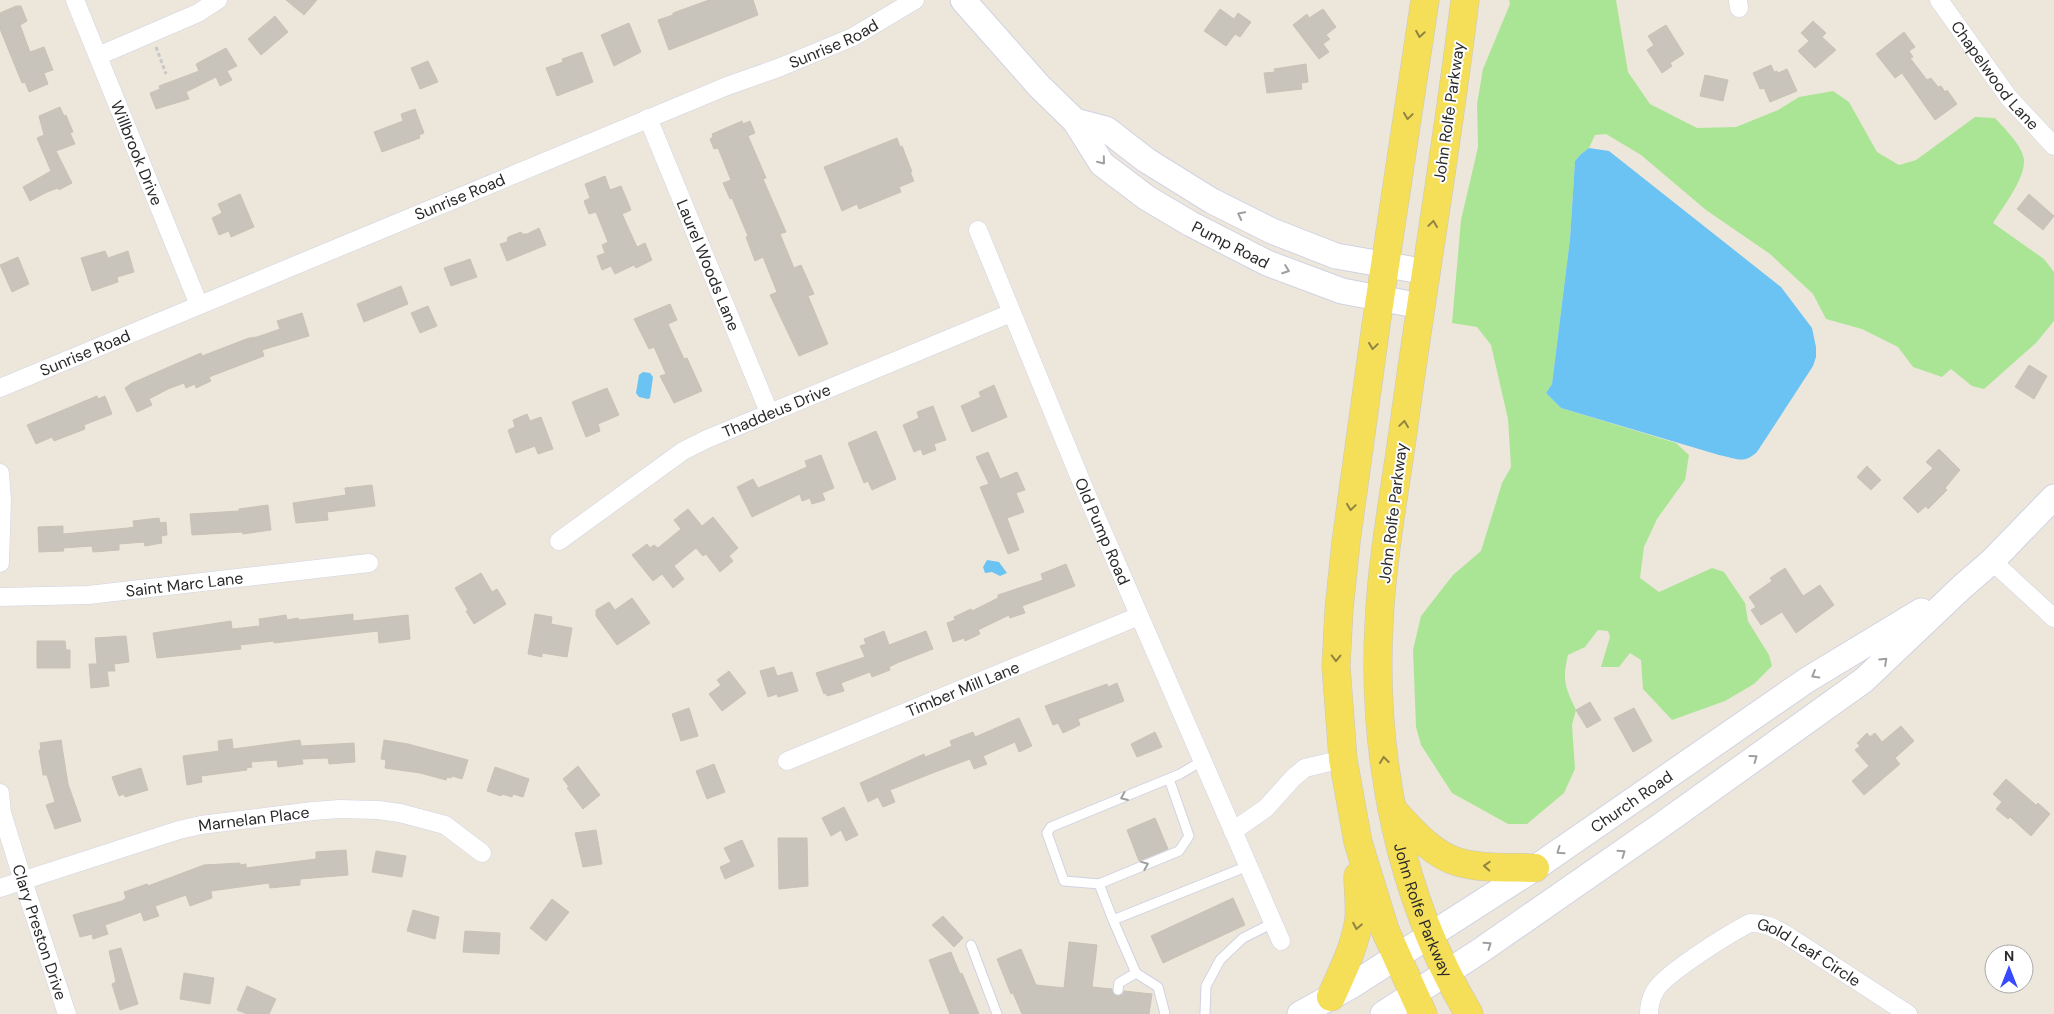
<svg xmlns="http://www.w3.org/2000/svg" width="2054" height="1014" font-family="'DM Sans',sans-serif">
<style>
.green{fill:#aae596}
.water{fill:#6ac3f3}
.building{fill:#c8c3bb;stroke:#c8c3b5}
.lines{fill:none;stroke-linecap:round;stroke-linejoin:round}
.lane-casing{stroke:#d0d2e3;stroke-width:11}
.street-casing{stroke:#d0d2e3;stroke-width:19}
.secondary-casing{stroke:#d0d2e3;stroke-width:27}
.primary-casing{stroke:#c8c8c8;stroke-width:29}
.path{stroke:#c8c8c8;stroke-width:3;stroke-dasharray:4 2.5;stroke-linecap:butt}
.lane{stroke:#fff;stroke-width:9}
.street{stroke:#fff;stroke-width:18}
.secondary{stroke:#fff;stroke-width:25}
.primary{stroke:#f5de58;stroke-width:28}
.oneway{stroke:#908441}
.oneway2{stroke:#9f9f9f}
.labels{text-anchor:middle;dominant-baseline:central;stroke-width:4;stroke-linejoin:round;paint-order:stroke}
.street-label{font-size:16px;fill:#2a2a2a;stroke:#fff}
</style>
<rect width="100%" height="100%" fill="#ede7db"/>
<path class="green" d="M1509,0H1616L1628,72L1650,104L1697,128L1736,127L1778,110L1799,97L1833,91L1849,102L1877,152L1899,165L1916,160L1975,117L1995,118C2004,128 2023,146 2024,160C2025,179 2003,207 1993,223L2044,259L2054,272V321L2036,343L1984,389L1972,386L1951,369L1942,377L1913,367L1898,347L1862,329L1826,319L1813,294L1770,254L1706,210L1641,155L1606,134L1595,135L1589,148L1581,154L1575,161L1570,239L1552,384L1546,393L1561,408L1676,443L1689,455L1685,480L1657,519L1644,547L1640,578L1659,592L1712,568L1724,572L1745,603L1748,621L1769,655L1772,666L1754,684L1725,701L1672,720L1643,689L1641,660L1630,653L1619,667H1601L1610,637L1608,631L1598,630L1585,647L1568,655C1562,680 1565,687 1576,710L1572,725L1575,769L1564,793L1527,824H1508L1452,793L1421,745L1416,727L1413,650L1421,616L1453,575L1481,551L1502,483L1511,467L1508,419L1491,345L1477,327L1452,323L1461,220L1478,147L1477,104L1483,69L1510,4Z"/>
<path class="water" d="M1589,148L1609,151L1781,287L1812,328L1816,347V357L1813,366L1757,452C1743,465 1736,458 1719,455L1561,408L1546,393L1552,384L1570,239L1575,161L1581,154Z
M643,372L650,373L653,377L650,398L648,399L639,397L636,393L639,375Z
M987,560L999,562L1007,573L1000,576L992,572L985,573L983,567Z"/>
<path class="building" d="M286,0H317L304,15Z
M709,0H753L758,15L669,50L658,20L673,15V13Z
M16,6H21L27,21L20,25L30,52L44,47L53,70L44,73L48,84L29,92L25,82L22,83L0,29V13Z
M1220,9L1234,19L1238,13L1251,22L1240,37L1235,34L1226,46L1204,31Z
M1323,9L1336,27L1326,35L1330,39L1323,44L1329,52L1319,59L1293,25L1307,14L1309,18Z
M275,16L288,32L261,55L248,39Z
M1813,21L1826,33L1822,37L1836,50L1815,68L1798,51L1809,41L1801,33Z
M629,23L641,52L614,66L601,35Z
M1666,25L1684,54L1670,63L1672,66L1662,73L1647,50L1654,45L1648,36Z
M1904,32L1915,47L1909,51L1913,57L1910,58L1927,80L1931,78L1938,87L1941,86L1945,92L1947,90L1957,104L1935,120L1902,73L1895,78L1876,54Z
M226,48L237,66L227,71L232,80L220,86L216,77L186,92L189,99L156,109L150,93L160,89L159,86L199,71L196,64Z
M582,52L593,82L557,96L546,68L563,62L562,59Z
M428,61L438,82L420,89L411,68Z
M1306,64L1308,82L1301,83L1302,89L1267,93L1264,73L1275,72L1274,69Z
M1771,65L1774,72L1777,71L1778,73L1787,69L1797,91L1770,102L1764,88L1760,89L1753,73Z
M1705,75L1728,80L1723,101L1700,96Z
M60,107L64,116L66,115L73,132L70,133L75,144L56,151L72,183L59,190L58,188L47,192L30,201L23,187L51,171L37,138L44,135L39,116Z
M415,109L424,133L419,135L420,138L382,152L374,132L403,121L401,114Z
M742,121L743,124L750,121L755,133L748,136L766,178L763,179L786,232L780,234L794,268L801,265L814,294L808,296L828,344L799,356L770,295L777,292L763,257L755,261L746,237L748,236L732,198L730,199L723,183L731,180L718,148L714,149L710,139L713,137L712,134Z
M897,138L900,147L902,146L912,172H910L914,181L899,187L901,192L859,209L857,204L842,211L824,167Z
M605,176L610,190L621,186L631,210L622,214L637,247L645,243L652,260L636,268L634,265L615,274L611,266L602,270L597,256L605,253L602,245L608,242L596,212L589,214L584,201L590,198L585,184Z
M240,194L254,227L231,237L229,231L219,235L212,218L222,213L218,204Z
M2029,194L2054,216L2043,230L2017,209Z
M539,228L546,245L507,261L500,244L507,242L508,237L521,232L522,234H527Z
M105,251L108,258L128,251L134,272L117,277L118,282L92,291L81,258Z
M18,257L29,284L12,292L0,265Z
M470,259L477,277L451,286L444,268Z
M401,286L408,304L364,322L357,304Z
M670,304L677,320L668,324L684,359L687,358L702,391L674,403L660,376L666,374L654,347L649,349L634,319Z
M428,306L437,326L420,333L411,313Z
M302,313L309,336L262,350L264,356L209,377L211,381L196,388L195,384L186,388L184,383L168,389L149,399L152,405L137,412L125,388L132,383L201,353L202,356L249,338L257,337L280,329L277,321Z
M2029,365L2047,376L2034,399L2015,387Z
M994,385L1007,417L972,432L961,406L981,397L979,392Z
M607,388L619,415L598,424L600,431L586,437L572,402Z
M97,396L98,399L105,396L112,414L84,425L85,429L54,441L52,437L36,444L27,425Z
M933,406L946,440L934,444L936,450L923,455L921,449L914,452L903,425L919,418L917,412Z
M527,414L530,421L541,417L553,449L538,454L535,446L516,453L508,430L515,427L513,420Z
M876,431L896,479L872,490L868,481L864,483L848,443Z
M1939,449L1960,470L1945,488L1947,490L1928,509L1926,506L1918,513L1903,498L1933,468L1926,462Z
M988,452L1000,479L1017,472L1025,490L1016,493L1024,512L1007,518L1019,550L1008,554L980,487L989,484L976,457Z
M821,455L834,488L822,493L825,500L812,504L810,498L802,501L800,494L752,517L737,487L753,479L758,488L807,467L805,461Z
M1867,466L1881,480L1871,490L1857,477Z
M372,485L375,506L327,512L328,520L296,523L293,503L346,495L345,488Z
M268,505L271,530L243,534L242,532L192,535L190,514L239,511V509Z
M688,509L702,526L713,517L738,548L729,556L733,561L720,572L706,554L703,556L696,548L674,566L684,579L673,588L662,574L653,581L632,555L647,544L650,548L654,545L658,548L681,529L674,520Z
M159,518L160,523L166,522L167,535L161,536L162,543L145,546L144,542L119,544V550L93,552L92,546L63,548L64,551L39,552L38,527L63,526V534L128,528L134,527L133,521Z
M1066,564L1075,586L1022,606L1025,613L1010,618L1009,615L978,630L980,634L965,641L964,638L953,642L947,623L955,620L954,617L971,609L972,611L998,598V595L1043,580L1041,574Z
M1785,568L1803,596L1820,585L1834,605L1796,633L1782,612L1761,625L1751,610L1756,607L1749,597L1772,581L1770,578Z
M481,573L492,592L497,589L506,604L474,624L466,611L468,610L455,588Z
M632,598L650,623L617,645L596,616V610L609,602L615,610Z
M353,614V621L408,615L410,639L379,643L378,631L274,643V641L240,645L241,649L157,658L153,633L231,621L232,629L260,626L259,619L286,615L287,620L298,618L299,620Z
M535,614L552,617L551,624L572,628L567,657L542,653V657L528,654Z
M884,631L889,645L926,631L933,649L897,663L889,667L890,670L872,677L870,672L841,683L844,691L827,696L826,693L824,694L816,673L865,657L860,646L866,644L864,639Z
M126,636L129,662L114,664L115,671H107L109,686L91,688L89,664H97L95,638Z
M37,641H65L66,650H70V668H37Z
M774,667L777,676L792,672L798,691L778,697L777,694L768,697L760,671Z
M729,671L746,693L722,711L709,694L721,685L717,680Z
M1117,683L1124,701L1078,719L1080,725L1063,733L1058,723L1053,725L1045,706L1107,684L1108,687Z
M1590,702L1601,720L1587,728L1576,710Z
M689,708L698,736L681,741L672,714Z
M1634,708L1652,741L1633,752L1614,718Z
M1019,718L1032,746L1019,752L1015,742L983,756L987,764L974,769L970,759L935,772L890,790L895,802L883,807L878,797L868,802L860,783L924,754L925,757L952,746L950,741L973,732L975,737Z
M1901,726L1914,741L1895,758L1900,764L1864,795L1852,781L1869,766L1855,750L1860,746L1857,743L1867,733L1870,737L1875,733L1882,742Z
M1155,732L1162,747L1137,757L1131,744Z
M232,739L233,749L300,740L301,746L354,743L355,762L329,764L328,758L302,759L303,764L278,767L277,760L251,762L252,767L246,768L247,770L201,776L202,782L187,785L183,756L219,751L218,741Z
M61,740L68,784L81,821L55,829L46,805L55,802L47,775H43L39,750H41L40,743Z
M384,740L408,744L468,760L462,779L452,776L451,778L447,777L446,780L420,773L385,768L386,760L381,759Z
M714,764L725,792L707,799L696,771Z
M578,766L600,795L583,809L567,788L569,787L563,779Z
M495,767L529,779L523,797L513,794L512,797L502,794L501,796L487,791Z
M141,768L148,790L125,797L124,794L119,796L112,777Z
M2006,779L2036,805L2038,803L2050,814L2031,836L2010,817L2008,819L1996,809L2002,802L1993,794Z
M844,807L858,835L846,841L841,830L831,836L822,818Z
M1155,818L1168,849L1139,861L1127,830Z
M596,830L602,864L583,867L575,833Z
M778,838H807L808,886L779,889Z
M742,840L754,866L725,879L720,867L731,862L724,848Z
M346,850L348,875L300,879V885L270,888L269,883L211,891L212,898L190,906L186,895L155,906L159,916L144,921L141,912L105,925L108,934L93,939L92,934L80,937L73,915L122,901L126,898L124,892L147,884L148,886L204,865L240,863V865L246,864V868L316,859V852Z
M376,851L406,856L402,877L372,872Z
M1233,898L1245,925L1163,963L1151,936Z
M552,899L569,912L546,941L530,928Z
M413,910L439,917L435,939L407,931Z
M943,916L963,938L954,947L932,925Z
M465,931L500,933L499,954L463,952Z
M1069,942L1097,945L1092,987L1112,989L1114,995L1118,996L1123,994L1124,991L1152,994L1149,1014H1022L1013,993L1011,994L997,959L1021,949L1036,985L1064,988Z
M121,948L138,1004L120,1010L112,984L116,982L109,951Z
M951,952L960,974L962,973L979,1014H950L929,960Z
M184,973L214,978L210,1004L180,999Z
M247,986L276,999L269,1014H247L237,1010Z"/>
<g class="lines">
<defs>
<path id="lane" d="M1169,779L1189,836L1179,851L1099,884L1064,881L1047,833L1051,827L1180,774L1202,761
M1099,884L1113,920
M971,945L997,1014
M1118,990L1119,983L1136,973
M1165,1014L1158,987L1136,973L1113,920L1248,866
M1205,1014L1206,986L1220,960L1243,938L1273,923"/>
<g id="street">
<path id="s1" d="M75,0L199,305"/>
<path d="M1738,0L1739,8"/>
<path id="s2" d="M1939,0L2009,98L2054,146"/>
<path d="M98,56L198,13L218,0"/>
<path id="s3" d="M648,118L769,412"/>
<path id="s4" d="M978,230L1086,493L1281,941"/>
<path id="s5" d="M0,388C242,287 484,186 727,86L778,68L853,37L915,0"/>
<path d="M0,473L2,501L0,563"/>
<path id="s6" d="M559,541L683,451L707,439L1011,313"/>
<path d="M1992,561L2054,618"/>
<path id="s7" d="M0,597L88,595L369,563"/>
<path id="s8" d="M787,761L1139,616"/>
<path id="s9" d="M0,793L2,813L23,881L67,1014"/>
<path d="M1233,831L1266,808L1294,777L1305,768L1343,759"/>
<path id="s10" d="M0,888L179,830L201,825L313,811L339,809L378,810L400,813L445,825L482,853"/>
<path id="s11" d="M1649,1014C1649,1006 1651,998 1655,991C1664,974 1730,933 1750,923C1764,923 1773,927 1785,934L1908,1014"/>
</g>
<g id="secondary">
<path id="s12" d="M963,0L1039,86L1075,121L1102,164L1147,198L1191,224L1267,263L1342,291L1421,306"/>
<path d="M1075,121L1106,129L1146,160L1212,201L1272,231L1336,256L1427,272"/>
<path id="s13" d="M1300,1014L1351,986L1535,868L1807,680L1921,611"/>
<path d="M1383,1014L1480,951L1663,824L1864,680L1962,587L1992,561L2054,497"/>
</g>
<g id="primary">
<path id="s14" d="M1465,0C1448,140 1424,278 1405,417C1396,486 1382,555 1379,624C1372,758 1400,898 1469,1014"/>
<path d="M1392,809C1411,829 1431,854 1458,862C1482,869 1511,867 1535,868"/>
<path d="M1331,997C1342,972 1355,947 1359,919C1360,905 1358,890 1358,876"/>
<path d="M1423,1014L1385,930L1358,842L1343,759L1336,666L1339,609L1346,542L1376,325L1425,0"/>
</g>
</defs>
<use href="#lane" class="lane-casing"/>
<use href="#street" class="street-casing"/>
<use href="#secondary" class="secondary-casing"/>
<use href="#primary" class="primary-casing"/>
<path class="path" d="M156,47L166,74"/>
<use href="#lane" class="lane"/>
<use href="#street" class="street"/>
<use href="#secondary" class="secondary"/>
<use href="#primary" class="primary"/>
</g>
<defs><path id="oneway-chevron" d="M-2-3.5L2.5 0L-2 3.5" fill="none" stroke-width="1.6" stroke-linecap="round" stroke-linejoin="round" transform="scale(1.25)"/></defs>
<g class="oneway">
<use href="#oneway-chevron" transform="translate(1420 34) rotate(99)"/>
<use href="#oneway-chevron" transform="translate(1408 116) rotate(98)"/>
<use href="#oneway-chevron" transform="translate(1433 224) rotate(-82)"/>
<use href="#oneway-chevron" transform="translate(1373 346) rotate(98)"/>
<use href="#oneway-chevron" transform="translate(1404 424) rotate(-82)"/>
<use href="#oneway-chevron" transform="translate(1351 507) rotate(98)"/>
<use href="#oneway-chevron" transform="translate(1336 658) rotate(91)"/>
<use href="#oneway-chevron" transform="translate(1384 760) rotate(-97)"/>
<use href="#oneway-chevron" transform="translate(1487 866) rotate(-177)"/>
<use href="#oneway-chevron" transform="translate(1357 926) rotate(101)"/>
</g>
<g class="oneway2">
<use href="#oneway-chevron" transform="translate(1102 161) rotate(51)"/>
<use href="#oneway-chevron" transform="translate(1241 215) rotate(-153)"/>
<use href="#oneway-chevron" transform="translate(1286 270) rotate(20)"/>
<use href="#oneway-chevron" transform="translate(1884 661) rotate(-43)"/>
<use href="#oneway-chevron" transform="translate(1815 675) rotate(149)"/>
<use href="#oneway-chevron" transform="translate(1754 758) rotate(-36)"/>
<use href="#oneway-chevron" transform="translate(1124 797) rotate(157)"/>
<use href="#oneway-chevron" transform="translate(1560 851) rotate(145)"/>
<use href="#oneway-chevron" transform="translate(1622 853) rotate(-35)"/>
<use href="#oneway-chevron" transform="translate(1145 865) rotate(-22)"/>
<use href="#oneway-chevron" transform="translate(1488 945) rotate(-35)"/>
</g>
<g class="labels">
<g class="street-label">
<text stroke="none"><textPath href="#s5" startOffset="902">Sunrise Road</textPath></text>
<text stroke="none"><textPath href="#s2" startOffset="94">Chapelwood Lane</textPath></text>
<text transform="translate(1449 112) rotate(-82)">John Rolfe Parkway</text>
<text stroke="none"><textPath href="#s1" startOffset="165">Willbrook Drive</textPath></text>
<text stroke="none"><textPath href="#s5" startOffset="498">Sunrise Road</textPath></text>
<text stroke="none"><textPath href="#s12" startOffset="368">Pump Road</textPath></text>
<text stroke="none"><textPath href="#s3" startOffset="159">Laurel Woods Lane</textPath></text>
<text stroke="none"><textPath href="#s5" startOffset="92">Sunrise Road</textPath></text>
<text stroke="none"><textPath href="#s6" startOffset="255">Thaddeus Drive</textPath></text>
<text transform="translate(1393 513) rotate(-83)">John Rolfe Parkway</text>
<text stroke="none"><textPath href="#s4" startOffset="326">Old Pump Road</textPath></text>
<text stroke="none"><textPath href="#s7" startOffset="185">Saint Marc Lane</textPath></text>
<text stroke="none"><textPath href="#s8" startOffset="190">Timber Mill Lane</textPath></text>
<text stroke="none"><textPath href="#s13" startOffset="394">Church Road</textPath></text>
<text stroke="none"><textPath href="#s10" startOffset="264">Marnelan Place</textPath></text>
<text stroke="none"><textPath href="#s14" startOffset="922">John Rolfe Parkway</textPath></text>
<text stroke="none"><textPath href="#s9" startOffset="145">Clary Preston Drive</textPath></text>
<text stroke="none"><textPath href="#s11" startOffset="208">Gold Leaf Circle</textPath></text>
</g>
</g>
<g transform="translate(2009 969)"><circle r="24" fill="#ffffff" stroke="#aaaaaa"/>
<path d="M0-4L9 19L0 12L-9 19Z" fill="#364aff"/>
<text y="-8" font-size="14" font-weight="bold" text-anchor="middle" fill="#2a2a2a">N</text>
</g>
</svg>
